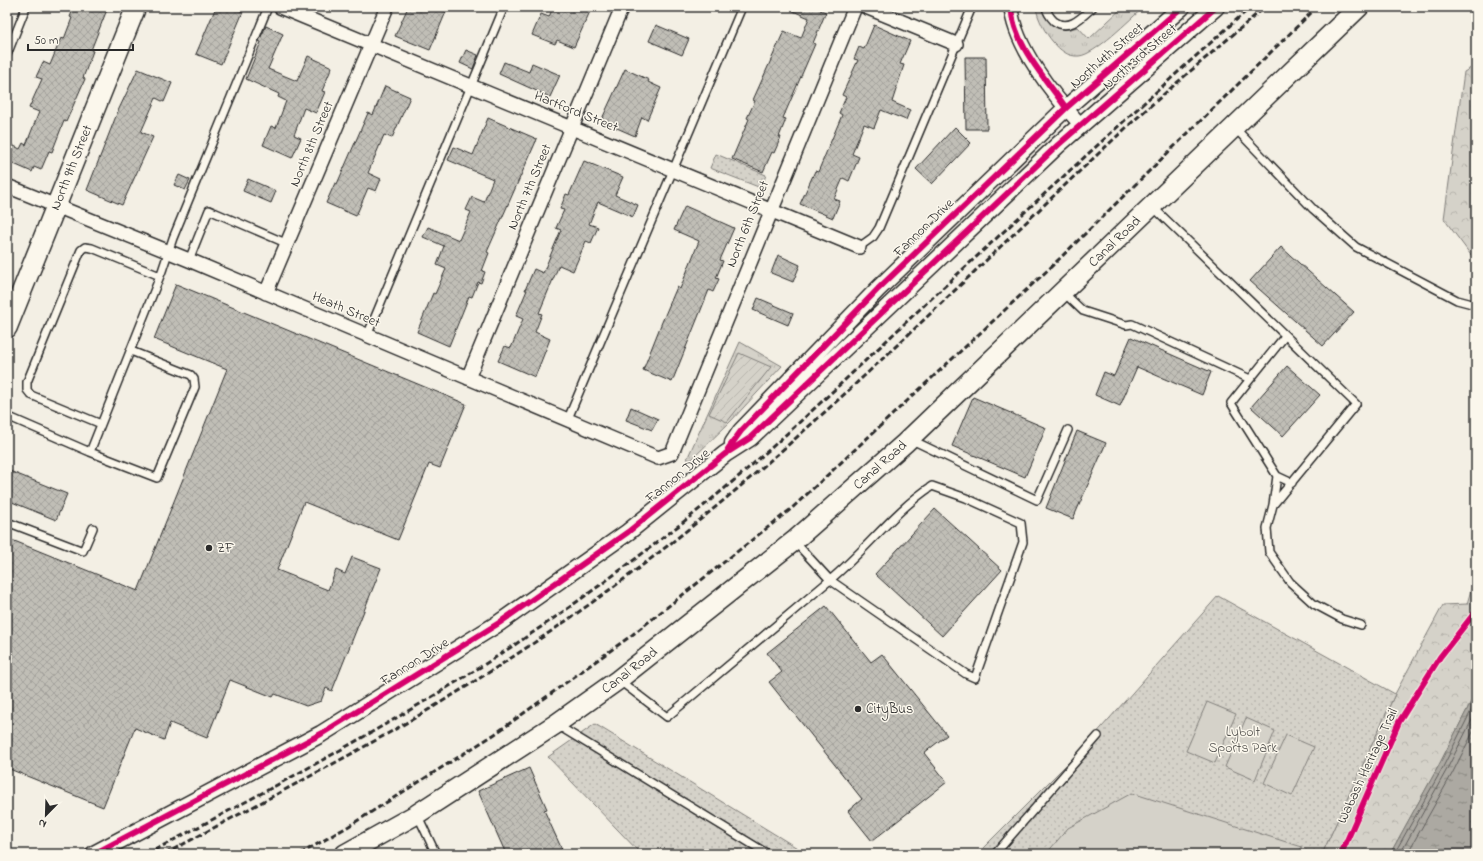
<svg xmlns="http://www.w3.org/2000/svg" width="1483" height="861" font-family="'Indie Flower',sans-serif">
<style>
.grass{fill:url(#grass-tufts);stroke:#807e7a}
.forest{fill:url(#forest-crowns);stroke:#807e7a}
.park{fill:url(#park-dots);stroke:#807e7a}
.garden{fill:url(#garden-furrows);stroke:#807e7a}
.pitch{fill:#d5d2c9;stroke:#807e7a}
.water{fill:url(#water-ripples);stroke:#787772}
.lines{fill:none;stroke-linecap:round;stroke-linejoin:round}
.shore{stroke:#5f5d5b;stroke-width:1}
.building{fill:url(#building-cross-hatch);stroke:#2b2b2b}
.service-casing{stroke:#2b2b2b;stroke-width:10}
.minor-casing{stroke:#2b2b2b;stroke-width:16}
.tertiary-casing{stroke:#2b2b2b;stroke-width:19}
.secondary-casing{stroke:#2b2b2b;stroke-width:22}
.service{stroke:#fbf7ec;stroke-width:7}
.minor{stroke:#fbf7ec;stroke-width:13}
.tertiary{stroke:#fbf7ec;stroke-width:16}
.secondary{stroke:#fbf7ec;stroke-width:19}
.rail{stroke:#2b2b2b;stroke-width:3;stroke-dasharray:6 3;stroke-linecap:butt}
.cycleway-casing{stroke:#fbf7ec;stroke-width:8}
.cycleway{stroke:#d6006c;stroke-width:6}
.poi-dot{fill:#2b2b2b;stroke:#fbf7ec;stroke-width:1.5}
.labels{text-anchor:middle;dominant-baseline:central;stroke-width:3;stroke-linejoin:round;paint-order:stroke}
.street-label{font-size:14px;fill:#2b2b2b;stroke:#fbf7ec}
.poi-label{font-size:14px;fill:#2b2b2b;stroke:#fbf7ec;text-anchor:start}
.park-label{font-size:14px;fill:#565552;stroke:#fbf7ec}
</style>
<defs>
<pattern id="grass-tufts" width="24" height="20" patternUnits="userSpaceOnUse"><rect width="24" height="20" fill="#d5d2c9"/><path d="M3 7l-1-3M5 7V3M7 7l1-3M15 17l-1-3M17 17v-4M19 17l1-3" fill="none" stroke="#b7b4ad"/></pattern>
<pattern id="forest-crowns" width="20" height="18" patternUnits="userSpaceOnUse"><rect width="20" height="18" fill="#d5d2c9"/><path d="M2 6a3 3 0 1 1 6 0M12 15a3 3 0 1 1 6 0" fill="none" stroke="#b7b4ad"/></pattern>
<pattern id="park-dots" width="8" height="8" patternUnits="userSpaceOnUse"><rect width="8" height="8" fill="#d5d2c9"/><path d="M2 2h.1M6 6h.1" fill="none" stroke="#b7b4ad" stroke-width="1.8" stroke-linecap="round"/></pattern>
<pattern id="garden-furrows" width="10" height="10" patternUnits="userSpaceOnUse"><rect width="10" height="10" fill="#d5d2c9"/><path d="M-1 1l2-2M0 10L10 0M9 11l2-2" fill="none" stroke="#b7b4ad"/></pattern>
<pattern id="water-ripples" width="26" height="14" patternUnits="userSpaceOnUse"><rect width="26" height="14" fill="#aca9a2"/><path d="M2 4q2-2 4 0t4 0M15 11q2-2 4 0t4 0" fill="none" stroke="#8c8a84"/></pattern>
<pattern id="building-cross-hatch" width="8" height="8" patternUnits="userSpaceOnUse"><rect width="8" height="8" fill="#c0beb6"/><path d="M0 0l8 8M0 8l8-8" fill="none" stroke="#a5a39d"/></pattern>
</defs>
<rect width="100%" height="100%" fill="#f3efe4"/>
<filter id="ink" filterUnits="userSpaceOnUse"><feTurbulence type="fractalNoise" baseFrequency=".025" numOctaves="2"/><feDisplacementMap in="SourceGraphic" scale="8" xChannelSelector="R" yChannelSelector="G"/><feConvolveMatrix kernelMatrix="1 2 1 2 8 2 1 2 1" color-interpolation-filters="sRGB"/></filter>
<g filter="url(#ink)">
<path class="grass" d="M1036,7H1041C1043,17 1054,28 1064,29C1068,30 1074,28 1078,27L1089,39L1123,7H1144C1130,19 1095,55 1079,56C1068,57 1060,50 1053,42C1046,34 1037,18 1036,7Z
M740,342L782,366L731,421L691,460L687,459Z"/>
<path class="forest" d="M1476,65V262L1444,219L1464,72Z
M1476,572V692L1438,767L1390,854H1322L1395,694L1443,605L1467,604Z"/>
<path class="park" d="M716,154L766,175L761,188L710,168Z
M1218,596L1395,694L1322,854H977L1086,745Z
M595,724L807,854H641L548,757Z"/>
<path class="garden" d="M739,353L771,367L727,422L709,414Z"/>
<path class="pitch" d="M1207,702L1236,714L1215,763L1186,751Z
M1246,718L1275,731L1255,780L1225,767Z
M1286,735L1314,747L1292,796L1264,783Z
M1132,793L1302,847L1297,854H1046L1068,828Z"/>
<path class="water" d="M1476,692V854H1390L1438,767Z"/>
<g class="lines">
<path class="shore" d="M1394,854L1442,769L1476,701
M1400,854L1446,771L1476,712
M1407,854L1452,774L1476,726"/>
</g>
<path class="building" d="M74,7H108L91,50L93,51L83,78L85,79L66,122L64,121L52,152L49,151L41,170L34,167L32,172L7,161V157L12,145L20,149L23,143L26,145L39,112L29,108L42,79L36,77L43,62L50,65L61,38L64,39L72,18L70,17Z
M216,7H230L243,12L221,64L196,54Z
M408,7H448L430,50L395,36Z
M553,7H592L574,47L557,40L555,44L532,35L541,14L549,17Z
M784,7H822L820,10L826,12L813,43L815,44L783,118L786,119L779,137H781L774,153L772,152L763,172L732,159L749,119L747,118L755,101L753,100L784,31L801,38L809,18Z
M656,25L689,39L682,55L649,41Z
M874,25L910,41L900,64L904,65L892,102L910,110L906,120L881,110L874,128L864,124L852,154L859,157L849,181L843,178L834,199L840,201L833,218L800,204L815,171L818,172L842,115L839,113L846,97L842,95L858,60L854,59L859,47L864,49Z
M266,26L283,34L268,69L297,81L308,56L332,67L322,91L325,92L316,113L304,108L294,135L301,138L292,158L263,145L271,126L276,128L286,101L278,97L279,94L246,79L261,42L259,41Z
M466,50L478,55L473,69L460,63Z
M965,57H986L987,129H966Z
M504,62L529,72L532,63L560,75L550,97L499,74Z
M138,69L172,83L164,102L156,98L141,132L153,137L122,205L87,190L118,111Z
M625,69L649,80L648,82L661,88L647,120L642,117L635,136L601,121Z
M385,86L410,97L392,138L384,135L368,173L381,179L376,191L368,188L356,216L326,203L335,183L337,184L368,113L373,115Z
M488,118L537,139L487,252L489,253L482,271L485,272L481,283L478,282L472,297L469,296L449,346L417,332L433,293L435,294L446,269L437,265L444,246L423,237L428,227L459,240L471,212L466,210L472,197L484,202L493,179L448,160L454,147L473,155Z
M955,127L971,143L932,184L916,169Z
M584,161L623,177L615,195L638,205L633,217L598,202L589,224L598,227L591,243L586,241L573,271L559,265L539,313L542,314L535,332L550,339L535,377L498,361L505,346L511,348L523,319L516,316L527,290H525L534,269L543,273L561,230L556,228L564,210L560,209L566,194L569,195Z
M179,175L190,180L185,190L174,185Z
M248,179L276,191L271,203L243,191Z
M685,206L734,228L720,260L723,261L716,278L719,279L713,292L709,290L672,382L643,370L662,322L677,287L680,289L699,241L674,230Z
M1281,247L1354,312L1323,346L1250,281Z
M778,255L800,265L793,282L771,273Z
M176,284L466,404L440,468L429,464L398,540L304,502L277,570L328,590L336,570L345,574L352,557L381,568L332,691L326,688L321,701L306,706L275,694L273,697L230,680L207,738L170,723L164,740L135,728L103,807L7,768V538L138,591L227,369L154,339Z
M758,298L793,313L788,325L753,310Z
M1131,337L1211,372L1202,395L1137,367L1120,406L1095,395L1104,372L1114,376Z
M1287,366L1320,395L1283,436L1251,407Z
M973,397L1046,428L1025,477L952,446Z
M631,407L658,419L652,430L626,420Z
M1077,431L1106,443L1073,519L1046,508Z
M7,470L67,494L56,520L7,500Z
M935,509L1002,570L942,636L875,574Z
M826,606L871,662L882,654L947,735L924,753L947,782L872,841L848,811L862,799L769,682L782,672L767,653Z
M529,768L547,809L544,810L564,854H506L478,791Z"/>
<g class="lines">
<defs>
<path id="service" d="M1046,7C1047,13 1050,17 1054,21C1069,32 1082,17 1093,7
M7,55L26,7
M1234,127L1313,209L1356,247L1457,300L1476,305
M1152,206L1356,404L1273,505
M859,247L873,237L879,228L972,7
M189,260L209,210L288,244
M1063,292L1083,311L1126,325L1132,324L1250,379
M367,336L504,7
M1285,336L1231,403L1277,476L1273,505L1267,528L1269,552L1290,582L1314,604L1342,619L1361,625
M7,416L90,452L162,271L173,238L268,7
M567,421L742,7
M101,424L31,395L27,390V382L81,250L85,247L92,248L160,276
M912,440L1037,500L1068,430
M90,452L157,478L195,387L194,379L191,375L131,351
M1277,476L1292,483
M932,486L966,498L1021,523L1023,542L975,678L966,674L830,580C866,550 894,511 932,486Z
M7,522L83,551L93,528
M620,681L667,717L830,580L795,542
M557,725L768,854
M417,814L436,854
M995,854L1098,736"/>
<path id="minor" d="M280,7L859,247
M866,7L956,44
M1011,7C1014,46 1054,96 1080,124
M7,186L189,260L658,458L672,453L855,7
M266,293L387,7
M468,378L622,7"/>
<path id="tertiary" d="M733,443L741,431L878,289L1066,108L1182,7
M94,854L321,734L499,623L628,532L725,454L750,438L1058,145L1216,7"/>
<g id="secondary">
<path id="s1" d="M7,328L136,7"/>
<path id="s2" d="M345,854L417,814L556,724L618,680L794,541L905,443L1359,7"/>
</g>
</defs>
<use href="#service" class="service-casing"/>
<use href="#minor" class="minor-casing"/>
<use href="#tertiary" class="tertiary-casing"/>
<use href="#secondary" class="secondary-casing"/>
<use href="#service" class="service"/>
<use href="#minor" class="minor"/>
<use href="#tertiary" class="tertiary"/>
<use href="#secondary" class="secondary"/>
<path class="rail" d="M147,854C248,801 350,747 448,687C526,640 601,586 673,530C760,463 839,385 919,310C1029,208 1139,106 1251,7
M165,854C239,814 314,775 387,734C476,683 563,626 644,564C817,432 968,274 1127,127C1172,86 1219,47 1265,7
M300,854L349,826L495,734L632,635L791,509L1051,267L1317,7"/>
<defs>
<path id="cycleway" d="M1011,7C1014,46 1045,77 1066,108
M728,449L741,431L878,289L1066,108L1182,7
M94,854L321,734L499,623L628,532L725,454L750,438L1058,145L1216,7
M1341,854L1399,722L1440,657L1476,611"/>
</defs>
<use href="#cycleway" class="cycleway-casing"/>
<use href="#cycleway" class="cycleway"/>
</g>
</g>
<g class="poi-dot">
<circle cx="209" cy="548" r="4"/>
<circle cx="858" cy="709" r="4"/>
</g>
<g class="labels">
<g class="street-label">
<text transform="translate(1107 56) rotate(-41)">North 4th Street</text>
<text transform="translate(1140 57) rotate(-41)">North 3rd Street</text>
<text transform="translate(576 112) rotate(22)">Hartford Street</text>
<text transform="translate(312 144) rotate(-67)">North 8th Street</text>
<text stroke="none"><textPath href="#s1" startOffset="173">North 9th Street</textPath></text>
<text transform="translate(530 187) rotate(-67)">North 7th Street</text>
<text transform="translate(748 224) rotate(-68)">North 6th Street</text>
<text transform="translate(924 228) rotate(-44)">Fannon Drive</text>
<text stroke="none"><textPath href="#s2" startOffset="987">Canal Road</textPath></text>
<text transform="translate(346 310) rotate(23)">Heath Street</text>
<text stroke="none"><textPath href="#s2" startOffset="663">Canal Road</textPath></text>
<text transform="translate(678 476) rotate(-39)">Fannon Drive</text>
<text transform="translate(415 662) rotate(-32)">Fannon Drive</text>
<text stroke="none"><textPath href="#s2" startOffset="339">Canal Road</textPath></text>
<text transform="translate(1368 766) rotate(-65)">Wabash Heritage Trail</text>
</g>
<g class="poi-label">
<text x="217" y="548">ZF</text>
<text x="866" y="709">CityBus</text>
</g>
<g class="park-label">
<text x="1243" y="732">Lybolt<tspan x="1243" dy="16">Sports Park</tspan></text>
</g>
</g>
<rect width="1483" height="861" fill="none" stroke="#fbf7ec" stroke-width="24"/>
<rect x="12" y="12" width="1459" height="837" fill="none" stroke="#2b2b2b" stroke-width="1.5" filter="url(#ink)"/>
<g transform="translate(46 815) rotate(203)" stroke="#fbf7ec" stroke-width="3" paint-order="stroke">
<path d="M0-3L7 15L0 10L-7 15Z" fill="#2b2b2b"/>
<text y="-6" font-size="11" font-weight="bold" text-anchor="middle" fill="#2b2b2b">N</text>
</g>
<path d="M28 44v6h105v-6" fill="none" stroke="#2b2b2b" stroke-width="2"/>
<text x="34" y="44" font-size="12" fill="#2b2b2b" stroke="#fbf7ec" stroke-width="3" paint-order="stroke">50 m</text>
</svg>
